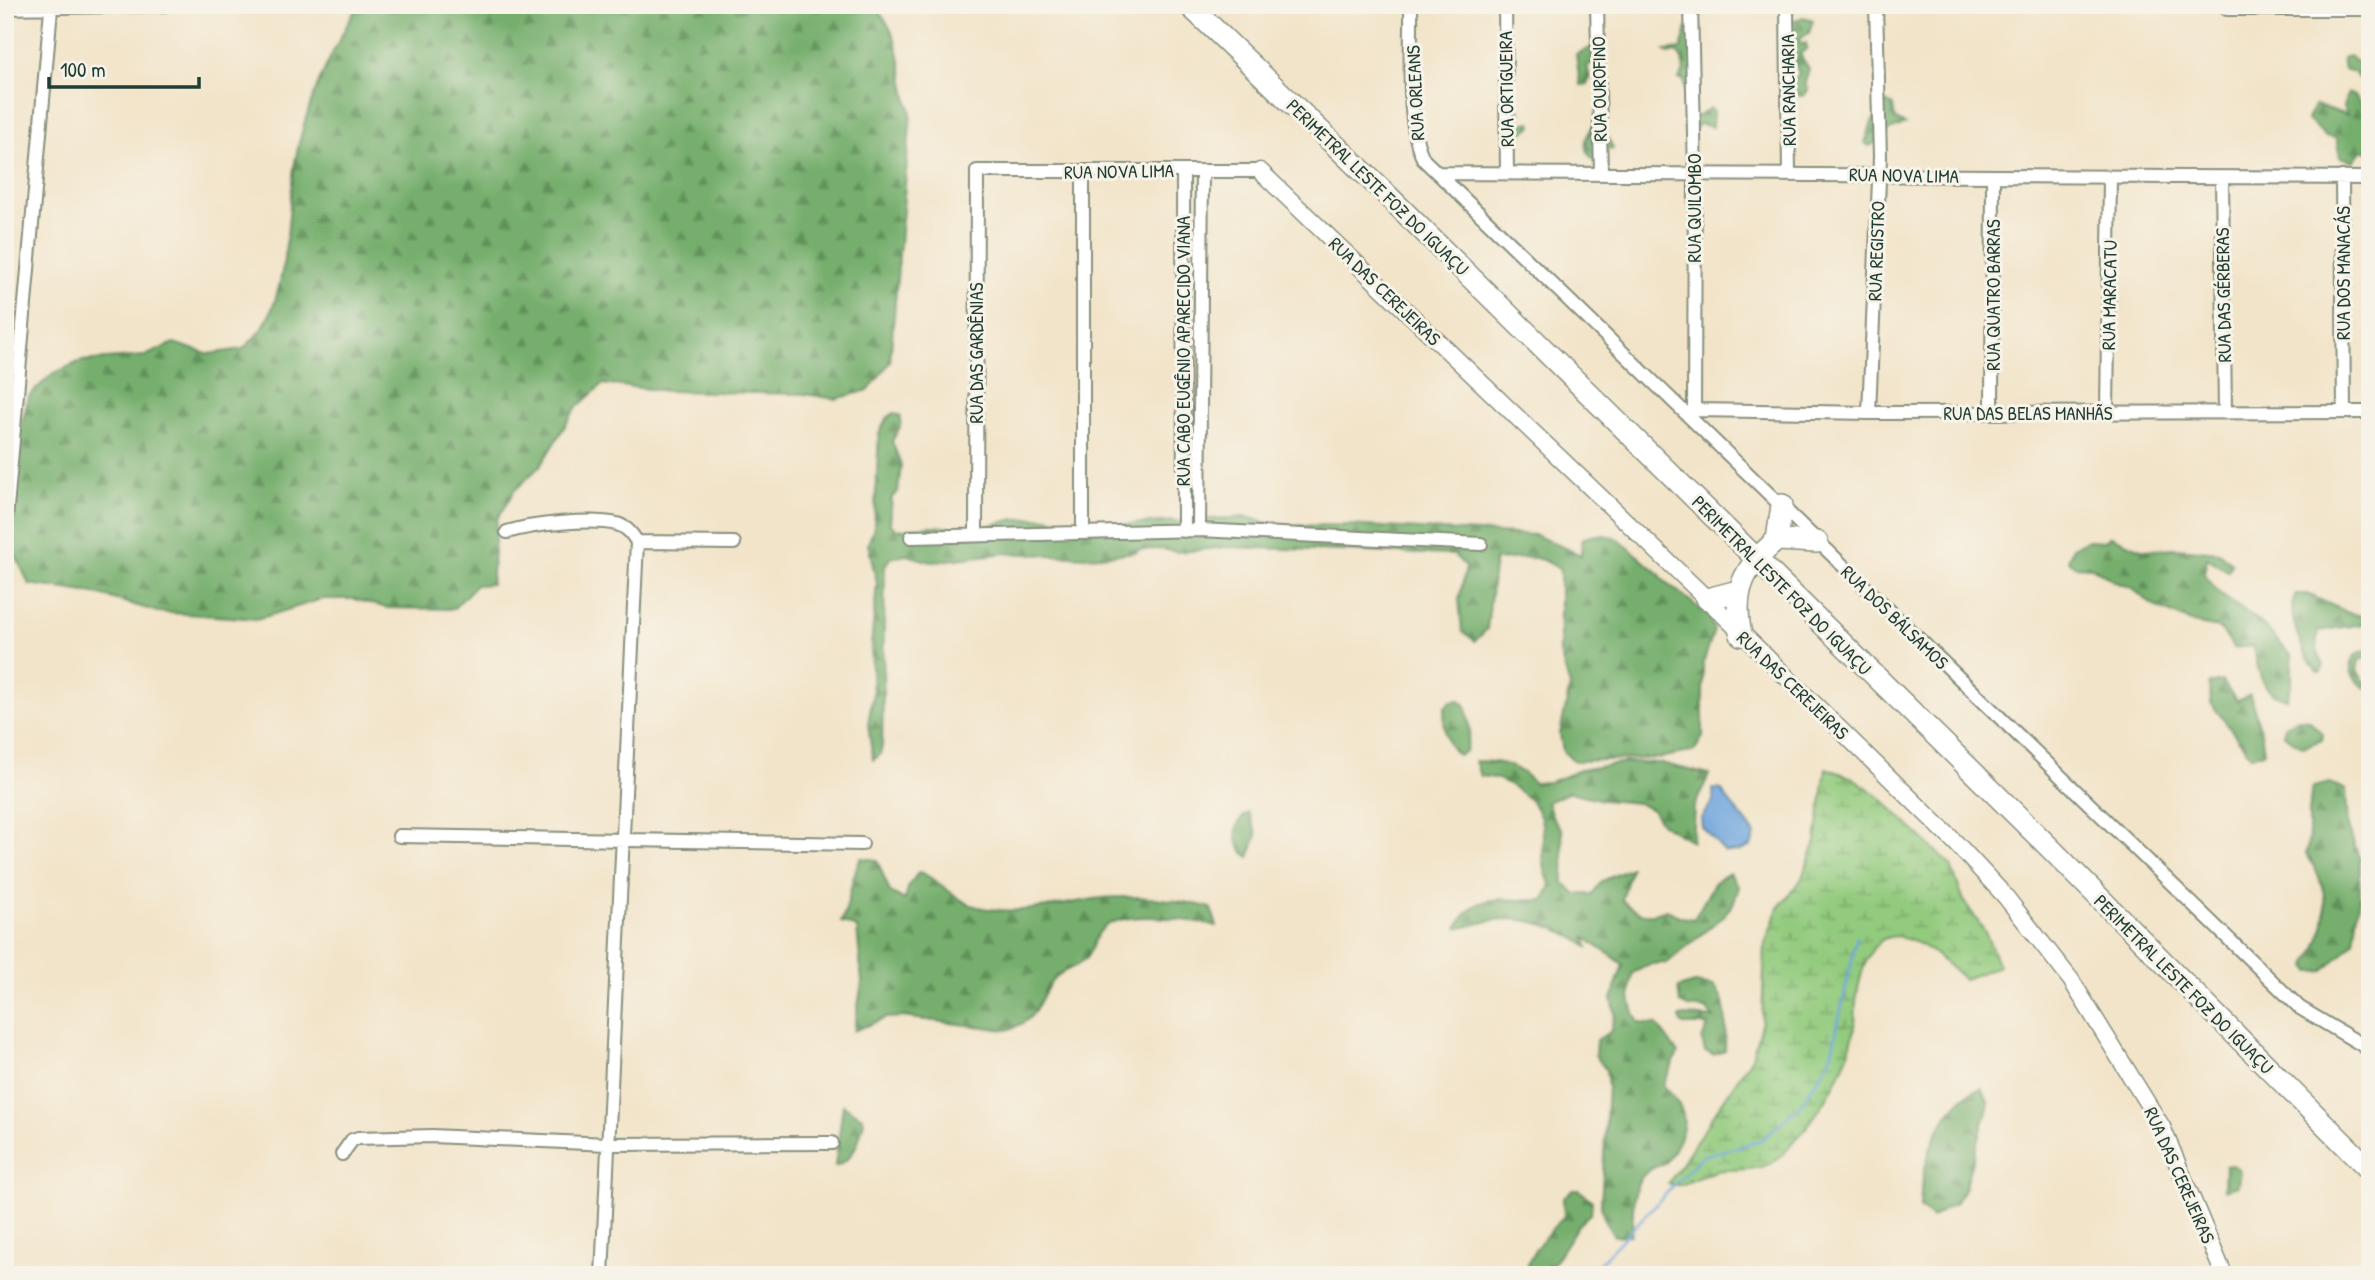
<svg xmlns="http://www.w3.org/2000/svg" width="2375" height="1280" font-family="'Patrick Hand',sans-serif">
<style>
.forest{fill:url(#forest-firs);stroke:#4a7650;stroke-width:2}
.wetland{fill:url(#wetland-marsh);stroke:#598459;stroke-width:2}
.water{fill:#6ea5dc;stroke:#467188;stroke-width:2}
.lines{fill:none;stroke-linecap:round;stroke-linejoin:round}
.stream{stroke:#6ea5dc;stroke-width:2.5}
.street-casing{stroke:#88907e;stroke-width:16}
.secondary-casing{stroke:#88907e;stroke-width:19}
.highway-casing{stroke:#88907e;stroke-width:24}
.street{stroke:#fff;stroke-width:12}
.secondary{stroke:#fff;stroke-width:16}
.highway{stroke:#fff;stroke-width:21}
.labels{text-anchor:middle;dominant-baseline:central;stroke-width:6;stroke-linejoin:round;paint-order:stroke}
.street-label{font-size:19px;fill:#1f3d34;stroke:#f7f3e8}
</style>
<defs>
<pattern id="forest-firs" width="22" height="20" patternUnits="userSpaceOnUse" patternTransform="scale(1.75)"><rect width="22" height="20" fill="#76af6d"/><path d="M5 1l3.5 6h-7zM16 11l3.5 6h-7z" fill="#60905a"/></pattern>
<pattern id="wetland-marsh" width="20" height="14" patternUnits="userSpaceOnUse" patternTransform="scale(1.75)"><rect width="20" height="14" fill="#93cb7e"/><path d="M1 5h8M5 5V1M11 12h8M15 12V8" fill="none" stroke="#77a668"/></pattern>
</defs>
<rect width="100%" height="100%" fill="#f7f3e8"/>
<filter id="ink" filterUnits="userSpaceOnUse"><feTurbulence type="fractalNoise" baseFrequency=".0143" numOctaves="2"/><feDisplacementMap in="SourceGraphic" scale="14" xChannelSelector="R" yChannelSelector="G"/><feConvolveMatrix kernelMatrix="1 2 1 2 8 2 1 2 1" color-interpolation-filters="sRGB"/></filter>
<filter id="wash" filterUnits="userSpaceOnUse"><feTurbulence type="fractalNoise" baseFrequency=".00686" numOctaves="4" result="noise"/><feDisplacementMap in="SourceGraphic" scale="28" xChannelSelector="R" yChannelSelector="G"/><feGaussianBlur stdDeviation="1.57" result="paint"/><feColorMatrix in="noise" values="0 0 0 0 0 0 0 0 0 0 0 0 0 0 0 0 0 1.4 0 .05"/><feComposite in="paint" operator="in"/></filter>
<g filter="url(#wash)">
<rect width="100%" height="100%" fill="#f2e4c9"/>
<path class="forest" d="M388,5H871C904,30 899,75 911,113L890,362L869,390L836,399L804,394L668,391L603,384L576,408L540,466L515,490L497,519L491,584L476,585L453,609L387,608L354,599H322L258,619L158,612L93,593L29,584L15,554L12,521L13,458L29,396L52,374L81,361L145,356L174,343L208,354L243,349C250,342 259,334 264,325C289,285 287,209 295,162C305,106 328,58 356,9Z
M1803,17L1813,20L1809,33L1798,39L1803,45L1806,43L1807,48L1800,54L1809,69L1805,82L1808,90L1804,96L1794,95L1791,83L1799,74L1793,59L1791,22Z
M1694,24L1701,28V50H1696L1688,99L1683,79H1679L1684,71L1682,59L1677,52L1668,54L1665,51L1681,49L1687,28Z
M1592,47L1593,64L1587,65L1590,78L1587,84L1580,85L1576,54Z
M2349,56C2358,61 2361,71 2369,78L2360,81L2354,72L2344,69L2342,58Z
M2348,93L2355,96L2363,106H2370V153L2362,150L2353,161L2340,157L2336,138L2325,136L2307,119L2315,105L2347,115L2343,107Z
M1886,102L1893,106L1895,120L1905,124L1889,130L1877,142L1869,146L1865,143L1872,122Z
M1517,107L1520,110L1517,125L1531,122L1532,126L1522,133L1514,157L1511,113Z
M1710,108L1713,110L1712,127L1700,124L1690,130L1684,127L1688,120L1701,115Z
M1595,125L1608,137L1613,149L1606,150L1595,161C1581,151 1584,136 1595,125Z
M894,413L901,416L900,427L892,441L901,465L898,492L892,497L890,524L897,530L930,526L975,529L1015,519L1048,518L1080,527L1246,517L1280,526L1346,525L1535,535L1581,555L1582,539C1618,524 1630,554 1659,573L1662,579L1708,615L1714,630L1703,664V737L1694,751L1659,758L1575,761L1563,752L1560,734L1570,686L1560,653V570C1535,550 1523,560 1495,560L1487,629L1475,641L1462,631L1459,600L1466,567L1454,555L1228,547L1178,552L1161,549L1127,550L1138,552L1089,557L1006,553L931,562L907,555L890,558L885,566L882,746L880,755L873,760L868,724L873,693L871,647L877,583L868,544L874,528L879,433L886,419Z
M2111,536L2144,550L2177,548L2219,552L2232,564L2228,571L2207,558L2204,574L2220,594L2261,623L2292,656V682L2287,699C2256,691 2261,669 2252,646L2234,648L2219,628L2193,623L2152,605L2132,588L2115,582L2092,567L2075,566L2068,561L2073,547L2088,540L2105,541Z
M2296,594H2308L2348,613L2366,616L2363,624L2318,631L2316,650L2324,665L2321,672L2317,671C2304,656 2284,612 2296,594Z
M2368,650L2369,657L2359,660L2357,670L2364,681H2370L2369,689C2349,682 2341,655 2368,650Z
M2222,681L2237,701L2250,695L2261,731L2264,752L2251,756L2211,703L2209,684Z
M1460,700L1466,706L1470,731L1466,751L1459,755C1444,747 1443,722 1445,707L1451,701Z
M2296,719L2309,720L2323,734L2322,740L2303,747L2284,735L2285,725Z
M1475,761C1500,761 1517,764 1534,783L1550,782L1580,770L1627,762L1661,763L1709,775L1694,807L1692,841L1662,824L1652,810L1638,803L1603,800L1570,792L1547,802L1553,818L1562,830L1564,883L1576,894H1592L1602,881L1631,868L1622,900C1637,915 1647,918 1667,910L1681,917L1694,919L1715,882L1729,873L1739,887L1733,904L1722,917L1667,963L1650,964L1633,973C1628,993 1629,1005 1639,1023L1657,1025L1678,1053L1663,1085C1694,1117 1686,1128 1666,1163C1626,1174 1636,1201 1631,1235L1614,1236L1605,1222L1601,1205L1608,1086L1606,1070L1595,1055L1596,1040L1610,1032L1615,1014L1612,997L1623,965C1611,952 1596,949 1585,936L1588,947C1562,927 1526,916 1494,920C1481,922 1470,927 1457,928C1477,887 1507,903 1544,900L1551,885C1530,846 1563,820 1515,788C1503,780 1496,777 1480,776Z
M2330,783L2346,790L2348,827L2360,860V897L2354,942L2324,971L2310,972L2307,965C2331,924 2332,893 2306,853C2313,830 2305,810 2313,787Z
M1249,813L1257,835L1249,857C1233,848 1231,821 1249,813Z
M861,858L877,860L890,892L905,900L909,885L919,872C940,879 955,902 978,907C1016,916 1057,905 1094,899C1127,894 1180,899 1211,908L1217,926C1187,920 1125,908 1102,929C1093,937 1093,953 1083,961C1074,969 1060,970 1052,981C1036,1003 1038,1021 1007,1030L902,1017L885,1018L854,1031L862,982L857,928L841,922C852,900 849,879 861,858Z
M1695,983L1714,986C1730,1005 1725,1028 1725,1051L1713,1055L1705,1052L1702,1040L1708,1025H1683L1680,1021V1017L1684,1016L1714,1018L1706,1009L1688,1007L1680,1003L1678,988Z
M1982,1088L1989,1104L1964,1189L1955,1203L1932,1218L1920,1207C1921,1166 1939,1101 1982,1088Z
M843,1105L862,1117L864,1121C860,1138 854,1161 835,1166Z
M2233,1165L2240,1170L2238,1186L2224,1190L2225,1166Z
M1573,1190H1579L1592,1201L1591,1213L1578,1225L1546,1275H1525C1529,1252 1548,1233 1564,1216L1563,1198Z"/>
<path class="wetland" d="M1826,768L1853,778L1876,794L1951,866L1964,901L1985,932L1999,966L1964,979C1916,935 1872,904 1857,995C1854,1009 1857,1024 1853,1037C1842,1079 1819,1115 1790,1146C1786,1151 1781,1158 1775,1161C1761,1170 1739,1170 1723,1170C1704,1170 1686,1190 1668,1184L1752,1057L1762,1021L1765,944L1778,908L1801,880L1816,842Z"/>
<path class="water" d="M1713,789L1722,790C1727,803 1746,818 1755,835L1751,846L1738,852H1725L1702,827L1701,818L1713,801Z"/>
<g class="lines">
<path class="stream" d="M1588,1275L1702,1156L1760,1141L1800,1106L1830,1060L1857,937"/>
</g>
</g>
<g filter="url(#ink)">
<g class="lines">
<defs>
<path id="street" d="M1411,5C1412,46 1405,127 1424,160L2300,1008L2364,1046L2370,1053
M1505,5L1507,173
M1597,5L1601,172
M1691,5L1695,175L1694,410
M1787,5L1789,174
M2227,5V9H2370
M5,8L165,5
M1183,171L1184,531
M1439,173L2370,178
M2342,177L2344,412
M2222,178L2225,412
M2107,412L2110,177
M1687,413L1694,410L1869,413L2370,412
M1869,413L1880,157L1876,5
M1992,413L1993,177
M5,530L51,9
M1199,530L1202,171
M507,532C533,524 591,518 617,524C627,527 632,534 637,542L734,543
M1083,533V172
M976,535L977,171H1260
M911,537L1199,530L1481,544
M399,836L862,844
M342,1154L352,1140L358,1138L432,1136L607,1144L832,1143
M602,1275L637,542"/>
<path id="secondary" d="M1260,171L1707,599L1955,842L2005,896L2071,980L2162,1127L2224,1275"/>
<path id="highway" d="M1189,5L1386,194L2049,847L2370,1170
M1777,540L1817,542
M1707,599L1738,591
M1741,635C1732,591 1743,568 1777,540L1782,505"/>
</defs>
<use href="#street" class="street-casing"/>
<use href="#secondary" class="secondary-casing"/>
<use href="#highway" class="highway-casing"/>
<use href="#street" class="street"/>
<use href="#secondary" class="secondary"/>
<use href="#highway" class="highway"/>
</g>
</g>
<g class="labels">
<g class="street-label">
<text transform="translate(1506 89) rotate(-91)">RUA ORTIGUEIRA</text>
<text transform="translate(1599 89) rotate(-91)">RUA OUROFINO</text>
<text transform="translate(1788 90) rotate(-91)">RUA RANCHARIA</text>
<text transform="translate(1415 93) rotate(-93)">RUA ORLEANS</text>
<text transform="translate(1119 171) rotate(-1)">RUA NOVA LIMA</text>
<text transform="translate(1904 175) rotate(1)">RUA NOVA LIMA</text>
<text transform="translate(1378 187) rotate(44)">PERIMETRAL LESTE FOZ DO IGUAÇU</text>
<text transform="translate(1694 208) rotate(-90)">RUA QUILOMBO</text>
<text transform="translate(1876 251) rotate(-88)">RUA REGISTRO</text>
<text transform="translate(2343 273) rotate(-90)">RUA DOS MANACÁS</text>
<text transform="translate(1385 291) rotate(44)">RUA DAS CEREJEIRAS</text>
<text transform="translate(1993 295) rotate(-90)">RUA QUATRO BARRAS</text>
<text transform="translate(2109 295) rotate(-89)">RUA MARACATU</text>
<text transform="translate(2223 295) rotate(-91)">RUA DAS GÉRBERAS</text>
<text transform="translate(1183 351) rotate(-90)">RUA CABO EUGÊNIO APARECIDO VIANA</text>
<text transform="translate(976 353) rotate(-90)">RUA DAS GARDÊNIAS</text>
<text x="2028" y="413">RUA DAS BELAS MANHÃS</text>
<text transform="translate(1782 585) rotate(45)">PERIMETRAL LESTE FOZ DO IGUAÇU</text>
<text transform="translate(1895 617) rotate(44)">RUA DOS BÁLSAMOS</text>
<text transform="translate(1793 685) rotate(44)">RUA DAS CEREJEIRAS</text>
<text transform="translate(2184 984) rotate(45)">PERIMETRAL LESTE FOZ DO IGUAÇU</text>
<text transform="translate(2180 1175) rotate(66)">RUA DAS CEREJEIRAS</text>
</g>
</g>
<rect width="2375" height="1280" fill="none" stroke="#f7f3e8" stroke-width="28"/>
<path d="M49 77v10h150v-10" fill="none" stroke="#1f3d34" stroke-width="3.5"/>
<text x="60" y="77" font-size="21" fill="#1f3d34" stroke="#f7f3e8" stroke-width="5" paint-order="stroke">100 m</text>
</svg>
